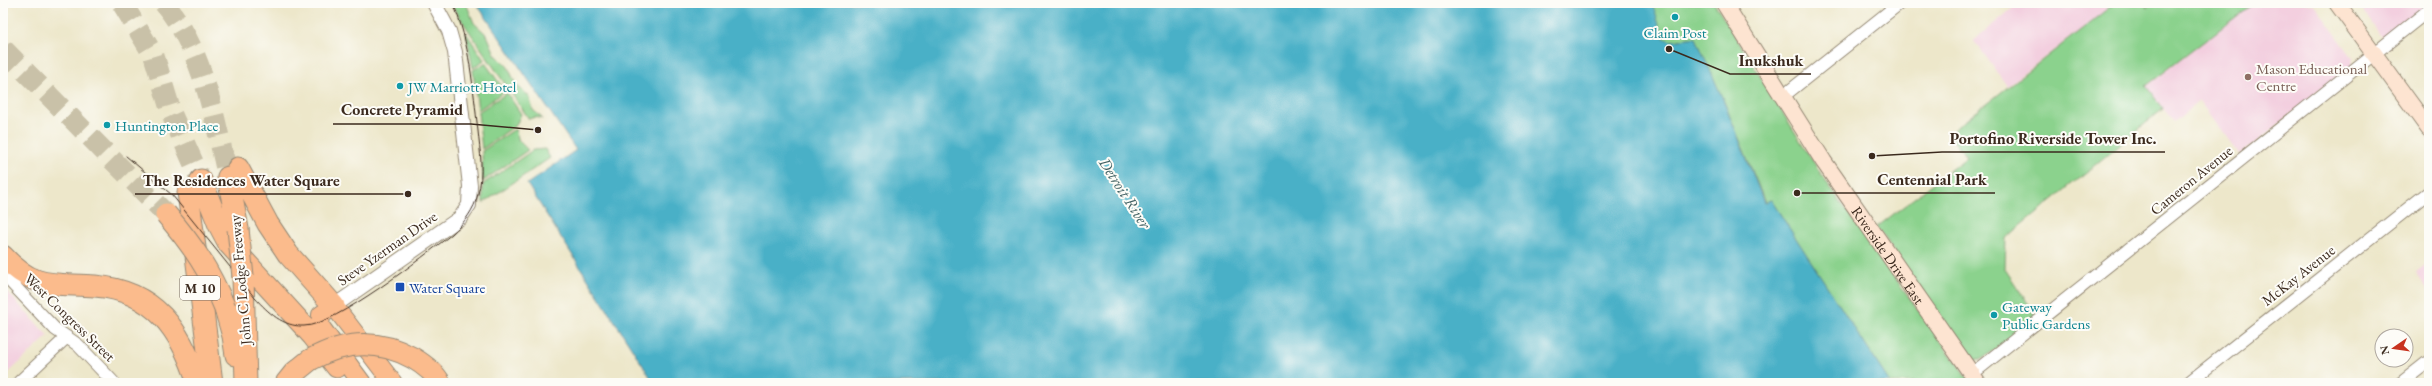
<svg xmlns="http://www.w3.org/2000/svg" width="2432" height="386" font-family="'EB Garamond',serif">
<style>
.built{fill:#f3cfdf}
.green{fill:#8bd28d;stroke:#637e56}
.water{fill:#48b0c7;stroke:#426d72}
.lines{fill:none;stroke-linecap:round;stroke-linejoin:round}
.motorway-tunnel{stroke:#c9c1a8;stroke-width:21;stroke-dasharray:21 10;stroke-linecap:butt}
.minor-casing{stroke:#948874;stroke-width:14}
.tertiary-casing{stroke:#948874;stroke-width:16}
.secondary-casing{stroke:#948874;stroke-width:18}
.primary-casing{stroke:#948874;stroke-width:20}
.motorway-casing{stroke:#948874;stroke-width:23}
.minor{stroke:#fff;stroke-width:12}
.tertiary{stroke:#fff;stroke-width:14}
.secondary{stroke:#fde4d1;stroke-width:16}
.primary{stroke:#fbbb8c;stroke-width:18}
.motorway{stroke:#fbbb8c;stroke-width:21}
.tram{stroke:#3b2a1e;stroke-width:1}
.motorway-bridge-casing{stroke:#948874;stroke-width:23;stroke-linecap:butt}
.motorway-bridge{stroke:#fbbb8c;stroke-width:21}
.culture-dot{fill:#0f9aa8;stroke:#fdfcf7;stroke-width:1.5}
.education-dot{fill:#8d6e63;stroke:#fdfcf7;stroke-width:1.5}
.transit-dot{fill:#1a4fb4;stroke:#fdfcf7;stroke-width:1.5}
.labels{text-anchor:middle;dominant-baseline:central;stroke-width:4;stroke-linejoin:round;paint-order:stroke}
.shield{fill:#fdfcf7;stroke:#75695f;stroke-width:1}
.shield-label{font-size:14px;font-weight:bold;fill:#3b2a1e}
.culture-label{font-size:15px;fill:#0d838f;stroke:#fdfcf7;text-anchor:start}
.education-label{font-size:15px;fill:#785e54;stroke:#fdfcf7;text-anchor:start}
.street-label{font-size:15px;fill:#3b2a1e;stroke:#fdfcf7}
.transit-label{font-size:15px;fill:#164399;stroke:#fdfcf7;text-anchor:start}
.water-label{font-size:16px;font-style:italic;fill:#406062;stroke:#fdfcf7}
.leader{fill:none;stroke:#3b2a1e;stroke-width:1.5}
.callout-dot{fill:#3b2a1e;stroke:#fdfcf7;stroke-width:1.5}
.callout-label{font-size:16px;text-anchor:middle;font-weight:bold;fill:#3b2a1e;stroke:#fdfcf7;stroke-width:4;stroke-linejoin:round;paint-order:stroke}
</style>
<rect width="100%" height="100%" fill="#fdfcf7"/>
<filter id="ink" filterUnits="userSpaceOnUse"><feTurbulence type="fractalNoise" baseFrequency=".025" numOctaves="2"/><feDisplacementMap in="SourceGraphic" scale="8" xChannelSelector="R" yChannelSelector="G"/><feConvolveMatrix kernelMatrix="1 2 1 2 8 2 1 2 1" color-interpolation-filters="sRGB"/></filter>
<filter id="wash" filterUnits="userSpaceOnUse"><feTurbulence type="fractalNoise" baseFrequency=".012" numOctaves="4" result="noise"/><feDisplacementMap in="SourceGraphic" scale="16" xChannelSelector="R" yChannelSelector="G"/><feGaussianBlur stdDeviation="0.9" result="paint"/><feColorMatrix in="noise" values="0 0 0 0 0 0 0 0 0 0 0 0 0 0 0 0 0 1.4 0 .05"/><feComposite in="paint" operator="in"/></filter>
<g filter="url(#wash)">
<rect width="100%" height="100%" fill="#ede7ca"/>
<path class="built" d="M2019,3H2115L2007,86L1974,40Z
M2254,3H2313L2353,58L2351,66L2240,155L2199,101L2174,122L2146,87Z
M2357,3H2429V5L2385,41Z
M2429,262V290L2416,272Z
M3,287L48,336L3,378Z"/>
<path class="green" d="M450,3H466L474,23L487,35L495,54L508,67L516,85L529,96L533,110L543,119L535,117L529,119Z
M1652,3H1714L1828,185L1971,383H1890L1771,200L1765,202L1725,104L1696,38C1683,36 1674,46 1662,37Z
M2115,3H2144L2147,7L2153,3H2254L2146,86L2163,109L2006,238L2005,269L2037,317L1981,360H1975L1968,355L1877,227L1967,157L1948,134Z
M466,33L484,60L473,68Z
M485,63L505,91L478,110L473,70Z
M507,93L521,114L516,125L482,149L478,112Z
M515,129L519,141L528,150L483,181L482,151Z
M545,149L550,158L483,203V184L533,150Z"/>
<path class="water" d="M476,3H1652L1663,37C1673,46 1683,36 1696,38L1725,104L1764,202L1771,200L1890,383H654L527,184L576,150Z"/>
</g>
<g filter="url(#ink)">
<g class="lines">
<path class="motorway-tunnel" d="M122,3L154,56L172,115L201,180
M164,3C204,52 214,117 228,177
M3,49L166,214"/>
<defs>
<path id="minor" d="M1782,97L1900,3
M3,274L55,329L78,345L114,383
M1972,374L2429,10
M18,383L67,337
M2188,383L2429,192
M2401,383L2429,361"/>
<path id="tertiary" d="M334,306L460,218L469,205L470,186L455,52L449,31L434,3"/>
<g id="secondary">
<path id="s1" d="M1724,3L1824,162L1978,383"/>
<path d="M2337,3L2429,129"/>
</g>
<path id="primary" d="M362,383L320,326L321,315L334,306L393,383"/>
<path id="motorway" d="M238,168L268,224L288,254L334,306
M228,177L238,229
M201,180L219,225L229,244L313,336L337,367
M188,192L212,383
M3,256C34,290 53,283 95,286C155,291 181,330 198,383
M243,277L246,383
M225,308L233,336L236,355
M286,383L294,373L310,360"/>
</defs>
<use href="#minor" class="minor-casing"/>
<use href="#tertiary" class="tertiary-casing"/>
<use href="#secondary" class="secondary-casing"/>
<use href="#primary" class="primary-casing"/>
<use href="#motorway" class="motorway-casing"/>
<use href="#minor" class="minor"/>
<use href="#tertiary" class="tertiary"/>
<use href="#secondary" class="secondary"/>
<use href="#primary" class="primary"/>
<use href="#motorway" class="motorway"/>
<path class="tram" d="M126,156L172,195L255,298C268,312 283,327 304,326C335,326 424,256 452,234C464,223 474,210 478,194C484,174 480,151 478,131C473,88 470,43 453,3"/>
<defs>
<path id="motorway-bridge" d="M166,214C193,246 209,269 225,308
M238,229L243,277
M310,360C344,341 379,339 413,358C423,364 435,373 440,383"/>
</defs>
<use href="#motorway-bridge" class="motorway-bridge-casing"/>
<use href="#motorway-bridge" class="motorway-bridge"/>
</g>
</g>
<g class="culture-dot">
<circle cx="1675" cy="17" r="4"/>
<circle cx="400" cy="86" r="4"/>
<circle cx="107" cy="125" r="4"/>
<circle cx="1994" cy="315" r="4"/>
</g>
<circle class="education-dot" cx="2248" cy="77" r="4"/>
<rect class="transit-dot" x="395" y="282" width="10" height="10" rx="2"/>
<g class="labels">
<rect class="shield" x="180" y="276" width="40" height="24" rx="3"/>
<g class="shield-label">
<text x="200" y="288">M 10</text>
</g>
<g class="culture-label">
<text x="1675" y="32" text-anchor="middle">Claim Post</text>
<text x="408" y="86">JW Marriott Hotel</text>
<text x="115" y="125">Huntington Place</text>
<text x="2002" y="306">Gateway<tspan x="2002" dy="17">Public Gardens</tspan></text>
</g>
<g class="education-label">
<text x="2256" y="68">Mason Educational<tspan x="2256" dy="17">Centre</tspan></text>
</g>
<g class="street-label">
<text transform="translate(2191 180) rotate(-39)">Cameron Avenue</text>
<text transform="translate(387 248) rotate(-35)">Steve Yzerman Drive</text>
<text stroke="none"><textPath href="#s1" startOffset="301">Riverside Drive East</textPath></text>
<text transform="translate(2298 275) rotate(-38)">McKay Avenue</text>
<text transform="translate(240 280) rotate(-95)">John C Lodge Freeway</text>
<text transform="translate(70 317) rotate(44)">West Congress Street</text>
</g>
<g class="transit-label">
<text x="409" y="287">Water Square</text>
</g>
<g class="water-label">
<text transform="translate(1125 193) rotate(57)">Detroit River</text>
</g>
</g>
<path class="leader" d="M1669 49L1730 74H1811M538 130L471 124H333M1872 156L1942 152H2165M1797 193L1870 193H1995M408 194L348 194H135"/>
<g class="callout-dot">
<circle cx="1669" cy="49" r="4"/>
<circle cx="538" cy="130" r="4"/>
<circle cx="1872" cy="156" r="4"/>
<circle cx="1797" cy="193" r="4"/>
<circle cx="408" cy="194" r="4"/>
</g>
<g class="callout-label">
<text x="1771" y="66">Inukshuk</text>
<text x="402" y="115">Concrete Pyramid</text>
<text x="2053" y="144">Portofino Riverside Tower Inc.</text>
<text x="1932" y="185">Centennial Park</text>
<text x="241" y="186">The Residences Water Square</text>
</g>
<rect width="2432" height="386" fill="none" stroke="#fdfcf7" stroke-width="16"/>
<g transform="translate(2394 348) rotate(257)"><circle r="19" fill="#fdfcf7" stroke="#afa8a0"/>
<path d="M0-3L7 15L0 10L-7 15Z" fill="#c8321e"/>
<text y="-6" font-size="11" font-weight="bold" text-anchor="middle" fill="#3b2a1e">N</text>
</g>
</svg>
